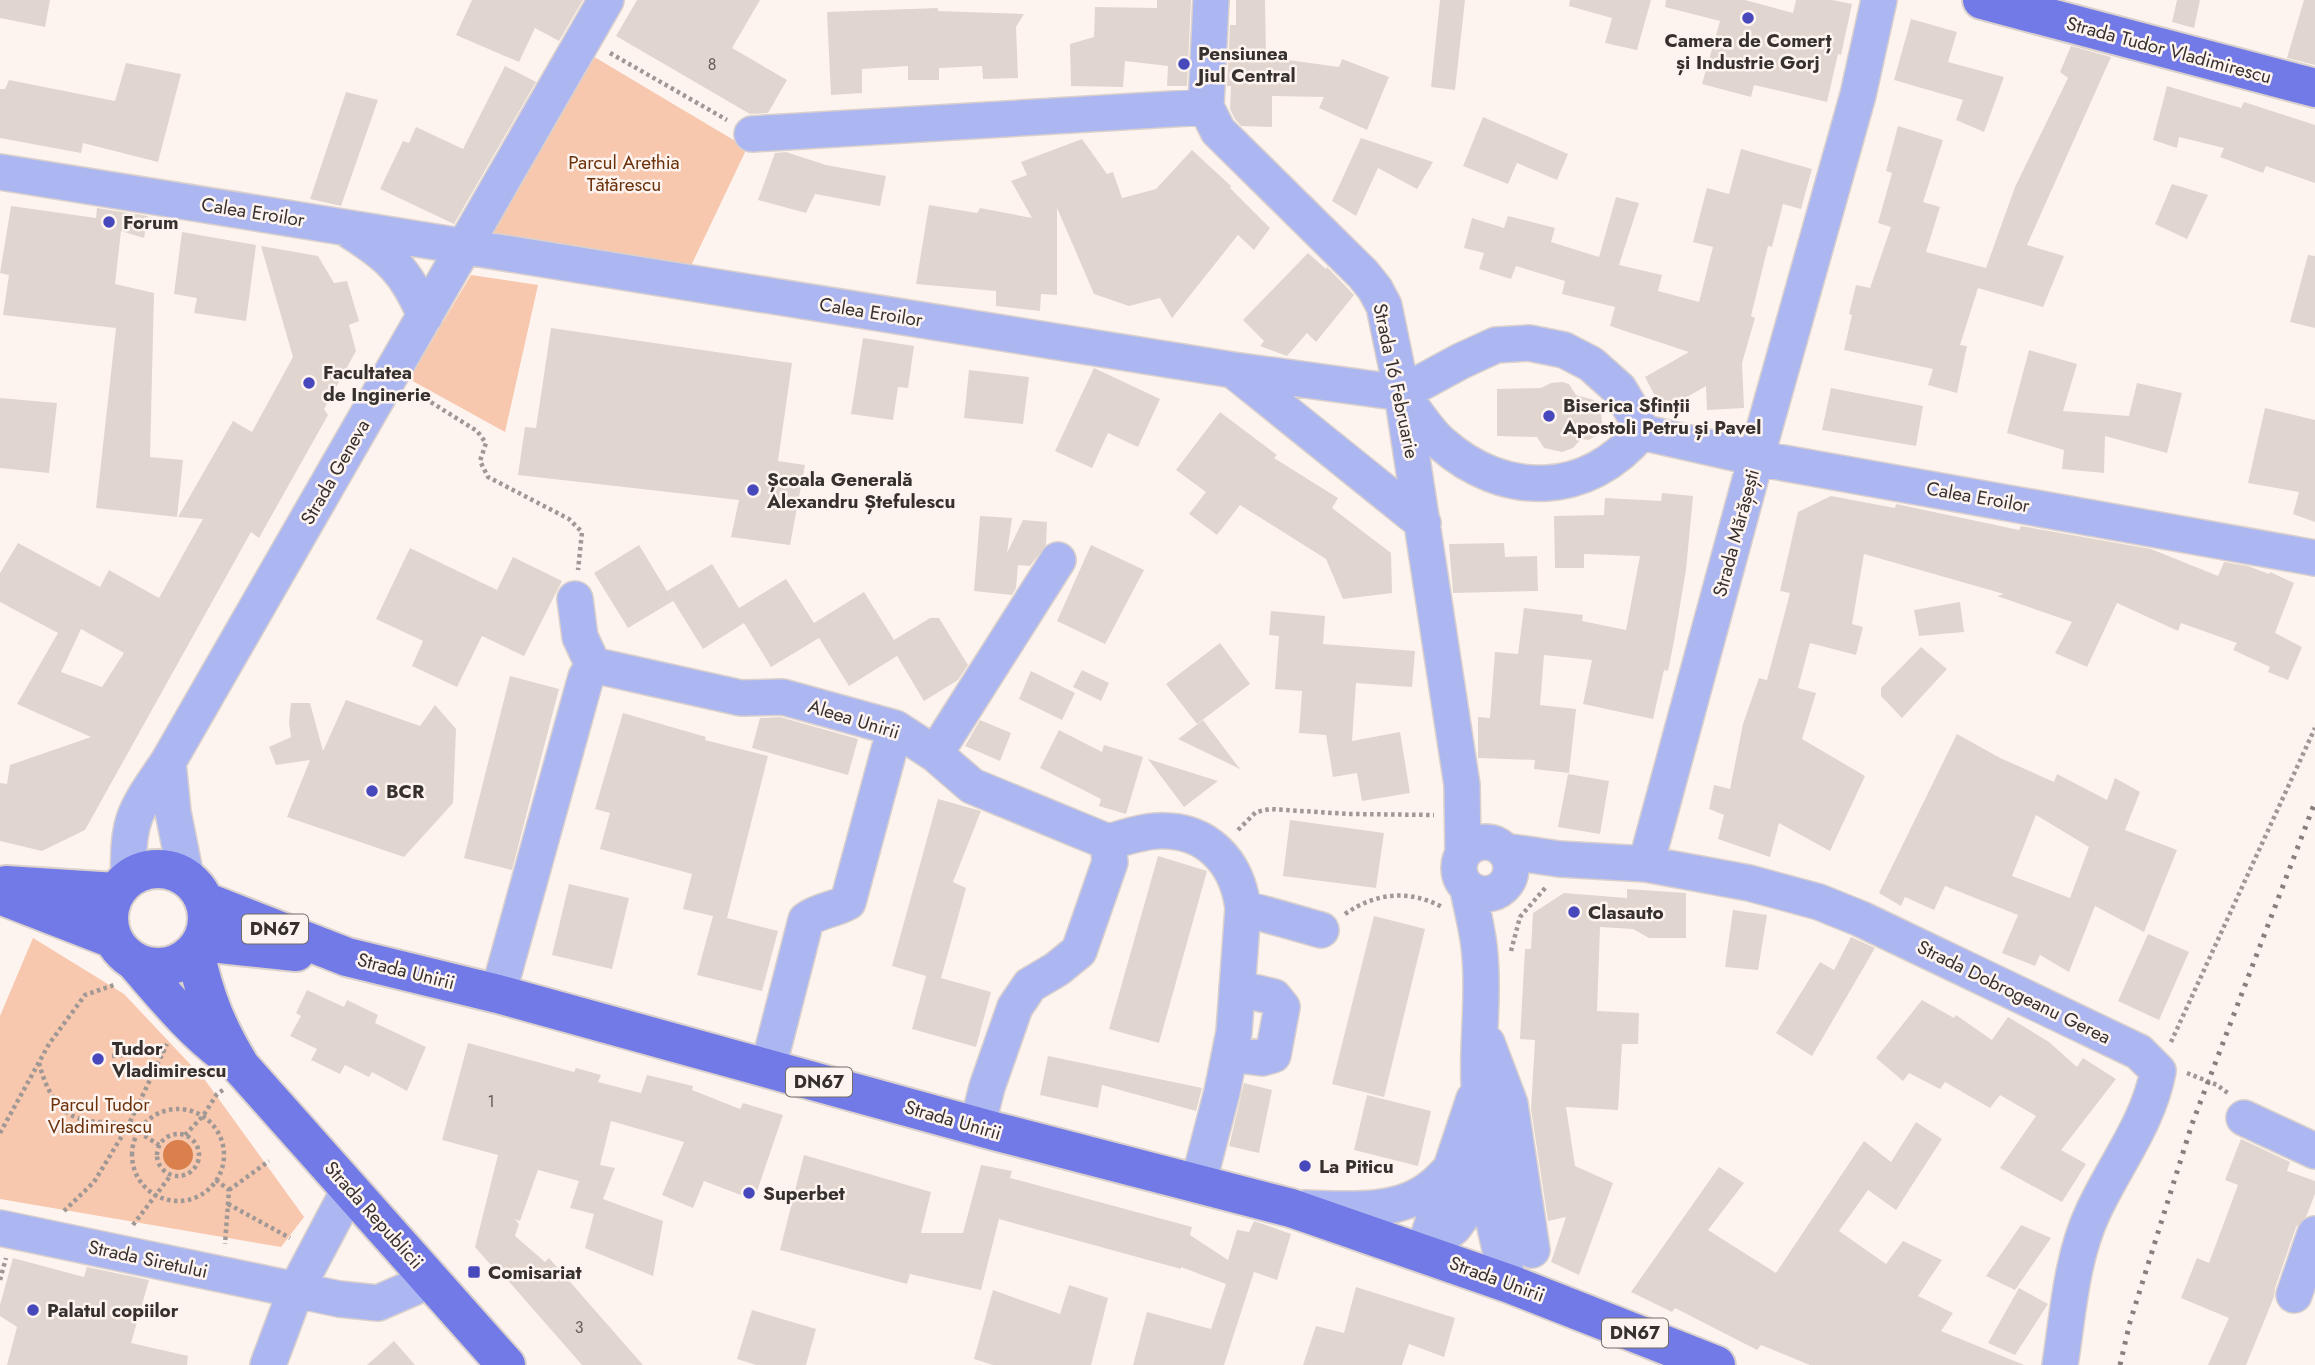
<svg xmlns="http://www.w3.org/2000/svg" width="2315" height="1365" font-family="Jost,sans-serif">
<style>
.green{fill:#f7c7ae}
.water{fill:#d9804d}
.building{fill:#e1d5cf;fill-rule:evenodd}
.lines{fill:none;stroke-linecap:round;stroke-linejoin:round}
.minor-casing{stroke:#dad1cc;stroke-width:38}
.major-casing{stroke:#dad1cc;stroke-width:42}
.path{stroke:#a09895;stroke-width:4.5;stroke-dasharray:3.5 3.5;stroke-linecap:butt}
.minor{stroke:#acb6f1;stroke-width:35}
.major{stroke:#717ae6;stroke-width:38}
.rail{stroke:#867f7c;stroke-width:5;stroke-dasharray:3.5 7;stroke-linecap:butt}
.poi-dot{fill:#4848bd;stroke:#fef4ef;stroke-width:2.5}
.labels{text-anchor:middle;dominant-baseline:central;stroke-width:5;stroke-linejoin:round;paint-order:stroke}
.number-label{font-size:16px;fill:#615a57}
.shield{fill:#fef4ef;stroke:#726c69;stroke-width:2}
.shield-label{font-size:18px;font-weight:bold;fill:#36312f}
.poi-label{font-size:19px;font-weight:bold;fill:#36312f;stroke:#fef4ef;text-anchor:start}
.street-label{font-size:19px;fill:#36312f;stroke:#fef4ef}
.park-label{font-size:19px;fill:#6b310b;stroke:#fef4ef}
</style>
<rect width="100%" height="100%" fill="#fef4ef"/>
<path class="green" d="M591,55L747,148L689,270L489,235Z
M471,275L538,285L505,432L409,379Z
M33,938L124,994L205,1080L304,1217L281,1247L0,1199V1016Z"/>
<path class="water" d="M163 1155a15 15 0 1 1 30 0a15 15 0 1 1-30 0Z"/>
<path class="building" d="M0,0H50L45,27L0,18Z
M472,0H583L559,41L535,28L519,62L456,35Z
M637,0H760L732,48L787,80L768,113L750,114L616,36Z
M1157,0H1191L1187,86H1167L1168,66L1125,61L1123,87L1071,86L1070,44L1094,37L1095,7L1157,8Z
M1236,0H1265L1266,57L1339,67L1342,59L1389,77L1367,130L1319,108L1324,97L1272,96V127L1241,126L1235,119L1230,109L1231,86H1227L1230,25H1236Z
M1440,0H1465L1455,90L1431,87Z
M1570,0H1651L1637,50L1605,43L1612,18L1569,6Z
M1666,0H1745L1793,13L1796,0H1832L1852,4L1841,55L1838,54L1827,102L1754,85L1751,97L1702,84L1720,21L1665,7Z
M2177,0H2200L2194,28L2172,22Z
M2304,0H2315V65L2287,58Z
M938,8V11L1024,14L1016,27L1018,78L983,79L982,66L939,68V80H908V66L862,69V93L831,95L827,12Z
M1911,19L1957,32L1948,62L2004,77L1984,132L1956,120L1963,100L1894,80Z
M2071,46L2111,57L2027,245L2064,256L2043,307L1978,288L1960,345L1967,346L1957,393L1928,385L1933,369L1844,350L1852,315L1849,314L1856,285L1870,288L1891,227L1878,223L1892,173L1886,171L1898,126L1943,140L1923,202L1940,207L1926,252L1986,268L2015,187L2068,78L2060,72Z
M126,63L181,74L158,162L83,143L81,153L0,138V89H5L9,80L115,101Z
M505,66L536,82L454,224L380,189L403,141L409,143L416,127L463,149Z
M2167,86L2241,108L2244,102L2315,125V183L2266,166L2263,173L2220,157L2224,148L2179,137L2177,148L2153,140Z
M346,92L378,100L341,206L310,199Z
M1483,117L1568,154L1557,180L1517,163L1508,184L1463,166Z
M1361,138L1433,162L1417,189L1378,168L1356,216L1332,201Z
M1082,139L1107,174L1113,172L1122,198L1156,189L1192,150L1231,186L1230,188L1270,228L1254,250L1238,235L1172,318L1160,298L1129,306L1094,294L1057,208V295L1041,294L1040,311L996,306V291L916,284L929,205L977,213L980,208L1032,218L1011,181L1027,175L1021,162Z
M1741,149L1812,169L1801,209L1783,204L1772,247L1768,246L1751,316L1755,318L1742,363L1744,408L1707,410L1706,386L1663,411L1645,377L1689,352L1610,326L1615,307L1562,294L1565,281L1516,266L1511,279L1479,269L1484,253L1464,248L1472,218L1504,228L1508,216L1555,228L1551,242L1599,257L1616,197L1639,203L1619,265L1662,275L1658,291L1699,302L1713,247L1693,242L1707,188L1729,194Z
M786,152L826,165L886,176L880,206L815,194L806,213L758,200L775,153Z
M2172,184L2208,195L2187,239L2155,224Z
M11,206L96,218L97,208L148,216L144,238L121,231L115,284L154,293L150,457L183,460L177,517L96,508L116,328L3,315L9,275L0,273Z
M182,232L256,245L246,321L194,313L197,298L174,294Z
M261,246L318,256L334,283L347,281L359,321L349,325L356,351L324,409L328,415L259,538L251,532L85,830L42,851L0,841V783L7,784L10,765L91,737L17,704L58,633L0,602V573L18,543L100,587L109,570L159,598L203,519L178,517L233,421L252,432L293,357ZM81,629L124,653L102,687L61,672Z
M1308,253L1326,269L1327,267L1354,295L1316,342L1307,333L1287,356L1260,346L1264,341L1243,320Z
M2308,255L2315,256V328L2290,322Z
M551,328L792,363L778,461L805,465L790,545L731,537L739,500L518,475L525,427L536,428Z
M863,338L914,346L908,388L898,387L893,420L851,414Z
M2029,350L2077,364L2063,411L2129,416L2137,383L2182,393L2167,453L2105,436L2104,473L2062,469L2064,450L2007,433Z
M1094,368L1160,399L1138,447L1108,433L1092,468L1055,451Z
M969,370L1029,377L1023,424L964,418Z
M1562,382L1569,384L1576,395L1594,400L1601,409L1602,423L1598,434L1589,440L1581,439L1573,448L1562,452L1544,448L1537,437L1497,436V389L1541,388L1551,383Z
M1831,388L1923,406L1916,446L1822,430Z
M0,398L57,403L49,473L0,468Z
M2265,408L2315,420V522L2293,514L2299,492L2248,483Z
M1220,412L1277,455L1274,458L1338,498L1332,508L1391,553L1392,593L1343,599L1326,559L1240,505L1217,535L1189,514L1206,492L1176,470Z
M1662,493L1693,496L1686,570L1674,641L1668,671L1664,670L1653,719L1583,704L1592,660L1544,655L1540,705L1576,709L1569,773L1534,769L1535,760L1478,758V717L1490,718L1495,652L1518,654L1524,608L1583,615L1582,621L1626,630L1640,556L1584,554V568H1555L1554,516L1604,515L1605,498L1661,501Z
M1831,496L1895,508L1896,504L2019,530L2021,526L2151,549L2218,576L2224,562L2248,566L2269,574L2270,572L2294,583L2275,633L2302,647L2288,680L2268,672L2270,667L2233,650L2237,643L2181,623L2178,631L2117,603L2087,667L2055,653L2072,622L1997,596L2004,594L1864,554L1852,624L1863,627L1856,655L1810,643L1798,688L1816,693L1802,739L1865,776L1830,851L1779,823L1770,857L1718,839L1724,815L1709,809L1714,785L1730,789L1743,724L1759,678L1767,680L1790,593L1780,591L1798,512Z
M980,516L1012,518L1007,553L1023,520L1047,522L1046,545L1030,566L1018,565L1016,588L1012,595L974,591Z
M1504,543L1505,557L1537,556L1538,591L1453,593L1449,544Z
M639,545L673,601L628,628L594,573Z
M1091,545L1144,570L1105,644L1057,621Z
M410,548L497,590L513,557L562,581L524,656L482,636L457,687L412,666L423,641L376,619Z
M712,564L739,608L786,579L814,623L864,592L894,640L930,618H939L968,665L958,680L924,701L897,656L849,686L819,638L771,667L744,623L703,649L667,591Z
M1960,602L1964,632L1919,636L1914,610Z
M1271,611L1325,616L1323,644L1415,651L1412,687L1356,683L1352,741L1400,732L1410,793L1362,801L1357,773L1333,777L1326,735L1299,733L1302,691L1275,689L1279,636L1269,635Z
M1220,643L1250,684L1197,724L1166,684Z
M1921,647L1947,669L1902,718L1881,696V688Z
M1082,670L1109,683L1101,701L1073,687Z
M1031,671L1075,693L1062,720L1019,699Z
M510,676L559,689L512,870L464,858Z
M346,700L420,726L435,705L456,729L453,803L404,857L287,817L310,760L276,765L269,747L291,737L289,723L291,703H310L323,751Z
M623,713L706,737L705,740L768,756L727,918L778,931L762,991L697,975L713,916L683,909L692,874L600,849L610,813L595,809Z
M780,717L858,739L848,775L752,748L760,718Z
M980,720L1011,733L1000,761L965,746Z
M1203,720L1240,769L1178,739Z
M1059,730L1102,752L1104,745L1143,757L1126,814L1099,806L1101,799L1040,768Z
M1957,734L2000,758L2054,782L2057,774L2107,800L2115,778L2140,792L2125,830L2177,850L2144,932L2095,906L2069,972L2040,955L2035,966L2002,953L2018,915L1945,886L1934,910L1905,897L1901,906L1879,893ZM2036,815L2089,847L2070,898L2012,876Z
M1148,759L1218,781L1184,807Z
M1568,774L1609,781L1600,834L1558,827Z
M938,799L981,811L953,882L966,888L941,978L991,992L976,1047L912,1029L926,976L892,966Z
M1290,820L1384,833L1376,888L1283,876Z
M1158,856L1207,871L1159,1043L1109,1029Z
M569,884L629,898L612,969L552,955Z
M1627,889L1686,893V938H1649L1633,929L1600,927L1597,1011L1639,1013L1638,1044H1622L1618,1110L1566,1107L1575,1166L1613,1183L1579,1275L1551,1262L1566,1217L1548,1221L1531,1109L1535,1040L1520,1039L1525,949H1531L1533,913L1564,893L1627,898Z
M1733,910L1767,915L1758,970L1725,967Z
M1374,916L1425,929L1384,1097L1332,1084Z
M2148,934L2189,952L2159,1020L2118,1001Z
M1851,937L1875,948L1812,1056L1776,1033L1820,962L1834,970Z
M307,990L344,1007L347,1000L378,1015L375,1023L426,1047L407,1091L372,1072L369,1077L345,1065L340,1074L311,1060L317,1049L290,1036L301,1016L296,1013Z
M1922,1000L1954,1018L1956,1015L1992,1040L2008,1017L2049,1042L2077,1067L2083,1058L2116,1079L2061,1150L2086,1164L2062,1202L2000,1168L2036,1116L2000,1095L1990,1108L1945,1082L1940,1089L1909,1073L1903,1081L1876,1058Z
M468,1043L574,1072L576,1068L601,1075L598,1082L641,1093L647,1075L693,1086L692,1090L740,1109L743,1103L783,1115L754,1200L704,1181L693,1208L662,1195L684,1142L611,1121L600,1165L615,1168L603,1199L663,1221L653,1276L585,1248L594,1214L570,1208L579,1181L538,1170L520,1221L515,1219L519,1224L515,1236L545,1262L549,1258L643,1365H582L505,1277L503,1279L475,1247L498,1155L442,1140Z
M1048,1056L1202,1088L1196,1111L1102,1085L1098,1108L1040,1095Z
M1244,1083L1272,1090L1259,1153L1229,1146Z
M1367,1095L1431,1111L1418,1166L1354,1150Z
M1916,1122L1942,1139L1896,1210L1868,1190L1839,1231L1886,1264L1903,1241L1942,1260L1918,1296L1953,1313L1941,1331L2024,1365H1810L1761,1345L1757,1350L1675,1308L1672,1312L1631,1292L1719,1167L1744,1183L1708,1230L1776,1273L1864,1141L1891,1162Z
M2241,1139L2290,1162L2287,1171L2315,1181V1194L2306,1217L2296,1227L2275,1288L2274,1297L2246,1365H2208L2229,1318L2181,1298L2197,1258L2209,1263L2238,1185L2225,1180Z
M804,1155L931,1192L921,1233H963L981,1165L1012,1171L1010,1178L1192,1227L1190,1235L1228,1260L1237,1230L1249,1232L1254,1221L1291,1234L1277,1280L1254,1272L1224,1365H1133L1147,1312L1211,1329L1226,1284L1181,1267V1269L999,1219L981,1290L910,1274L907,1284L780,1250Z
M2021,1225L2051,1238L2015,1290L1986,1276Z
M13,1258L84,1277L87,1267L149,1280L131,1343L188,1356L187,1365H7L17,1327L0,1316V1305Z
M1069,1285L1108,1298L1091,1365H993L974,1359L993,1290L1060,1314Z
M1356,1287L1455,1318L1444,1357L1409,1344L1402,1365H1303L1316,1326L1344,1333Z
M2019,1288L2048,1304L2015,1355L1988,1343Z
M752,1310L816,1329L806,1365H756L737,1359Z
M394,1341L415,1365H367Z"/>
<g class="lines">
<defs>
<path id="minor" d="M1211,0L1206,107L1218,131L1363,274L1375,289L1384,306L1402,393L1462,785L1463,854
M752,134L1206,107
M0,172L1233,370L1402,393L1461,361L1496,345L1529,343L1564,350L1591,364L1619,389L1634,414L1641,432
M350,231C390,256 407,272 425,316
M1233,370L1423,523
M1404,397C1416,412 1427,431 1441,443C1504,499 1587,498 1641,432
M1641,432L1756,458L2315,558
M575,599L580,637L593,665
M935,754L1058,560
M168,762L173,812L186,877
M1459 868a26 26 0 1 1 52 0a26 26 0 1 1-52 0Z
M1108,842C1124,838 1139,832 1156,831C1206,828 1237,861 1243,908L1234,1032L1222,1092L1198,1184
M1505,851L1559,859L1646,864L1749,883L1819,902L1861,919L2139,1052L2158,1071C2149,1122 2114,1166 2093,1212C2071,1259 2068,1315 2060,1365
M1646,864L1756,458L1858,95L1879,0
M129,878C126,819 136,809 168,762L606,0
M1468,889C1472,911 1479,934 1480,957C1484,999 1477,1042 1479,1084C1482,1151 1489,1220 1510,1284
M1243,908L1321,930
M498,994L586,677L593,665L741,698L783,697L895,728L935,754L972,786L1108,842L1110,862L1079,951L1057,969L1030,985L1015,1007L987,1087L977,1127
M1487,1043L1510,1104L1532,1250
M1230,1054L1262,1058L1273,1055L1282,1007L1274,997L1237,988
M768,1068L806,920C819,910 834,910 848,902L895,728
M2244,1118L2315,1151
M1305,1208C1346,1209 1399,1215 1433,1186C1440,1181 1446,1173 1453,1167
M0,1228L339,1299L378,1303L431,1280
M1425,1250L1454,1227L1471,1204L1488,1171
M1423,1252L1474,1099
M2294,1295L2315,1234
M268,1365L296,1290L350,1188"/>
<path id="major" d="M1982,0L2315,88
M109 918a49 49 0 1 1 98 0a49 49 0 1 1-98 0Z
M6,885L116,892
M0,895L113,939
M204,901L347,957L498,994L994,1131L1291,1208L1510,1284L1716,1365
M201,942L296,952
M195,951C204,995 217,1028 241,1067L506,1365
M135,962C164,995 191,1029 226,1055"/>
</defs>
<use href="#minor" class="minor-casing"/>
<use href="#major" class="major-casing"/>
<path class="path" d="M610,53L727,120
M413,391L477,431L486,443L480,461L488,477L569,519L582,532L578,570
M1238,830L1256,812L1270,809L1349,814L1434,815
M1345,914C1375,893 1409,889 1442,907
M1511,951L1520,917L1546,887
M2171,1042L2315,728
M112,1056L164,1051
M39,1063C46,1089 58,1117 89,1121C101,1123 114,1121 126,1126C137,1130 149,1139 159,1145
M2187,1073L2217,1085L2229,1094
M132 1155a46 46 0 1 1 92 0a46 46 0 1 1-92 0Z
M0,1133L49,1044L85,995L114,985
M157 1155a21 21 0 1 1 42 0a21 21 0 1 1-42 0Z
M185,1135L203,1116L217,1094L223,1090
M216,1180L229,1190L225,1244
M229,1190L269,1161
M228,1204L290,1238
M64,1211L94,1182L128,1126L167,1044
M133,1225L171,1175
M0,1280L6,1258"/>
<use href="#minor" class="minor"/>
<use href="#major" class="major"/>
<path class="rail" d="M2120,1365L2130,1322L2192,1124L2315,802"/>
</g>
<g class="poi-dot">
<circle cx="1748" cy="18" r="7"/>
<circle cx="1184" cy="64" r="7"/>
<circle cx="109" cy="222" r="7"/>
<circle cx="309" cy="383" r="7"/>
<circle cx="1549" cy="416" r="7"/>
<circle cx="753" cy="490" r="7"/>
<circle cx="372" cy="791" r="7"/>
<circle cx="1574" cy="912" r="7"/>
<circle cx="98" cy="1059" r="7"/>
<circle cx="1305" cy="1166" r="7"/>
<circle cx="749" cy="1193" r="7"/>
<rect x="467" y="1265" width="14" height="14" rx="3.5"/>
<circle cx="33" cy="1310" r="7"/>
</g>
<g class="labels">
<g class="number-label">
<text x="712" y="64">8</text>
<text x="491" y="1101">1</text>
<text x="579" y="1327">3</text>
</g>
<g class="shield">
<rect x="242" y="914.5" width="66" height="29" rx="5"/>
<rect x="786" y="1067.5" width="66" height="29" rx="5"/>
<rect x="1602" y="1318.5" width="66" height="29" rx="5"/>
</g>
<g class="shield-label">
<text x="275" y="929">DN67</text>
<text x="819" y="1082">DN67</text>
<text x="1635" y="1333">DN67</text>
</g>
<g class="poi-label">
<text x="1748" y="40" text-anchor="middle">Camera de Comerț<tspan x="1748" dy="22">și Industrie Gorj</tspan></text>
<text x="1198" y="53">Pensiunea<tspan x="1198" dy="22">Jiul Central</tspan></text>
<text x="123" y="222">Forum</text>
<text x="323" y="372">Facultatea<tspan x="323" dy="22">de Inginerie</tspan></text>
<text x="1563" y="405">Biserica Sfinții<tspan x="1563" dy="22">Apostoli Petru și Pavel</tspan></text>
<text x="767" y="479">Școala Generală<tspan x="767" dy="22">Alexandru Ștefulescu</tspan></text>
<text x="386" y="791">BCR</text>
<text x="1588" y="912">Clasauto</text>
<text x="112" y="1048">Tudor<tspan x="112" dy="22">Vladimirescu</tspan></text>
<text x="1319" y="1166">La Piticu</text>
<text x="763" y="1193">Superbet</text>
<text x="488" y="1272">Comisariat</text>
<text x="47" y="1310">Palatul copiilor</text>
</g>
<g class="street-label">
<text transform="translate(2169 50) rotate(15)">Strada Tudor Vladimirescu</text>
<text transform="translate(253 212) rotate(9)">Calea Eroilor</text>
<text transform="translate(871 312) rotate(9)">Calea Eroilor</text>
<text transform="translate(1396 381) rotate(78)">Strada 16 Februarie</text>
<text transform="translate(335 472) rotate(-60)">Strada Geneva</text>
<text transform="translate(1978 497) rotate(10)">Calea Eroilor</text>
<text transform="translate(1736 533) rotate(-75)">Strada Mărășești</text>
<text transform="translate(854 719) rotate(17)">Aleea Unirii</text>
<text transform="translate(406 971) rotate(14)">Strada Unirii</text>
<text transform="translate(2014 992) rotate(26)">Strada Dobrogeanu Gerea</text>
<text transform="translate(953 1120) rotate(16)">Strada Unirii</text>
<text transform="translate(374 1215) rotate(48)">Strada Republicii</text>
<text transform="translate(148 1259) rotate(12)">Strada Siretului</text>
<text transform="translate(1497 1279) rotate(20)">Strada Unirii</text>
</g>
<g class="park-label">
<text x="624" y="162">Parcul Arethia<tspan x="624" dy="22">Tătărescu</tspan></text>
<text x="100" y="1104">Parcul Tudor<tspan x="100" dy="22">Vladimirescu</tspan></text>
</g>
</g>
</svg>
